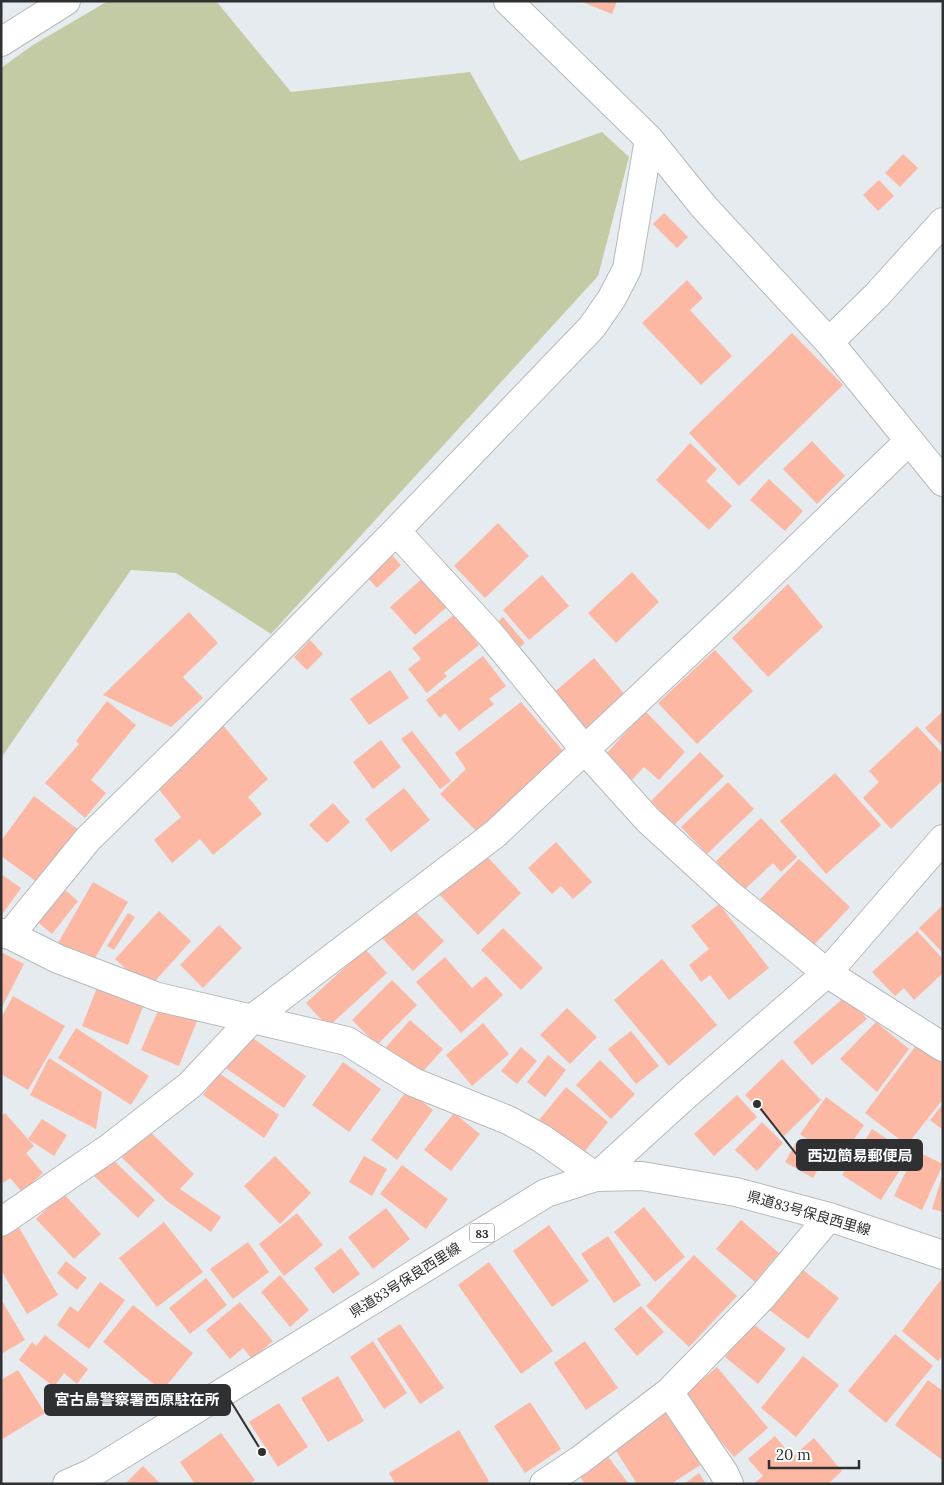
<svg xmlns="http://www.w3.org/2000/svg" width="944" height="1485" font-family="Lora,'Noto Sans JP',serif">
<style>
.green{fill:#c2cba3}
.building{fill:#fcb8a3}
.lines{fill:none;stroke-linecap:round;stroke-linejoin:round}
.street-casing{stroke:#b5babd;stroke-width:30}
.secondary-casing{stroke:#b5babd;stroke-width:30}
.primary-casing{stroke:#b5babd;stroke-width:30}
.street{stroke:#fff;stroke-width:28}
.secondary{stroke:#fff;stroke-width:28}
.primary{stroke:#fff;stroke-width:28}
.labels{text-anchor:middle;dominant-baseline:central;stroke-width:4.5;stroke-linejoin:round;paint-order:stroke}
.shield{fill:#fff;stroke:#6d6e70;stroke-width:1}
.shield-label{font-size:12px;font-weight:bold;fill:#2f3032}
.street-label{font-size:14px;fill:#2f3032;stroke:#fff}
.leader{fill:none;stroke:#2f3032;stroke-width:2}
.callout-dot{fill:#2f3032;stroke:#fff;stroke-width:2}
.callout{fill:#2f3032;stroke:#2f3032;stroke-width:2}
.callout-label{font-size:15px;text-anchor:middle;font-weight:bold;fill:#fff}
</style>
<rect width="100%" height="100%" fill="#e6ebef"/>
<path class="green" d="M108,1H216L291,92L470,72L520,161L602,132L629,157L598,276L271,634L176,573L131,570L1,758V68L33,45Z"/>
<path class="building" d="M580,1H617L612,14Z
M903,154L918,168L900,187L885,173Z
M879,180L894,196L878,211L863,195Z
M664,213L688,237L677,248L653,224Z
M687,280L703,298L690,310L732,356L701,385L642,323Z
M792,333L843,385L739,486L689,433Z
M812,441L845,476L817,504L783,469Z
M690,443L717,469L706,481L732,506L709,530L656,480Z
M769,479L803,511L785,531L750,500Z
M498,523L529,556L485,598L454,566Z
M389,552L401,565L377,588L365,575Z
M632,572L659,602L616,643L588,613Z
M542,575L569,606L529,640L503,610Z
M425,576L450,604L415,635L390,607Z
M788,584L823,627L768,677L732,638Z
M189,612L218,643L183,677L203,698L171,727L103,695Z
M455,614L479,645L444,673L447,676L427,693L408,669L421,659L412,648Z
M503,617L525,643L514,652L493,626Z
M310,640L323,654L307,670L294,657Z
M715,650L753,691L697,744L658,703Z
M483,656L506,686L489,699L494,704L459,731L445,713L440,718L426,700Z
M594,658L627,697L584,735L550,696Z
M390,670L409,698L369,725L350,699Z
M107,701L136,725L91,780L106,793L85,818L45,783L79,744L76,741Z
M521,702L564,752L480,835L440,794L466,769L455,753Z
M645,711L685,752L659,780L644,767L632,780L606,754Z
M943,711V747L925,728Z
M222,724L268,779L248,797L262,814L213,855L200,839L172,863L154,840L181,817L153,782Z
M917,726L943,754V780L891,829L863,798L879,782L869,771Z
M412,731L451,781L440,789L401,739Z
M381,740L401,767L373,789L353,762Z
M700,752L724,776L674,825L651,801Z
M835,773L881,825L826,874L780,821Z
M728,782L754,809L707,854L681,827Z
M404,788L430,820L391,852L365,819Z
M34,796L80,831L41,885L1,856V841Z
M333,803L350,822L327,843L309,825Z
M761,818L797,857L781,872L773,863L743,891L716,861Z
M556,842L592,882L573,899L561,886L552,894L528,868Z
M481,850L521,893L478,935L437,892Z
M799,859L850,907L811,948L760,899Z
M1,874L21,888L1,916Z
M93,882L128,902L92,963L58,943Z
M59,885L78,901L52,934L33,918Z
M719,904L769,968L729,1000L710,975L701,982L689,965L709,949L691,926Z
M943,905V953L919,928Z
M413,909L444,941L413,971L382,938Z
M159,911L191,941L148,989L115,959Z
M128,913L135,917L114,950L107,946Z
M219,925L242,948L203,988L180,965Z
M503,928L543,968L521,990L481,950Z
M917,931L943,959V973L914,1000L904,988L895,996L872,972Z
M365,949L387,973L328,1027L306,1003Z
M1,952L24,964L1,1009Z
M445,957L472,988L486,976L503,995L461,1033L416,982Z
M662,959L717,1025L669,1066L614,1000Z
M392,980L417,1005L377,1045L352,1020Z
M98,985L144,1004L128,1045L82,1026Z
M847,995L867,1019L812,1065L793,1042Z
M13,996L65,1026L28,1090L1,1074V1018Z
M160,1006L197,1021L179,1066L141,1050Z
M567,1008L597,1037L570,1064L540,1035Z
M410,1020L443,1049L419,1076L386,1047Z
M876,1022L909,1049L877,1092L840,1059Z
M483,1023L509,1054L472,1086L446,1055Z
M76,1028L149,1076L131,1105L58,1058Z
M631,1031L659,1066L636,1084L608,1049Z
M247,1034L306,1076L284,1108L224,1067Z
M918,1043L943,1062V1099L907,1145L865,1113Z
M521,1047L537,1061L517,1084L501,1071Z
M548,1055L566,1070L545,1097L527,1082Z
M49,1058L102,1092L96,1129L30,1095Z
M782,1059L821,1100L784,1136L745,1095Z
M600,1060L635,1094L611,1119L576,1085Z
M343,1062L381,1089L349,1132L312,1105Z
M219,1073L279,1115L264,1138L203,1095Z
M566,1087L608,1122L582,1155L539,1120Z
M407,1090L433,1110L397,1160L371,1140Z
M737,1095L757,1117L714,1156L694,1134Z
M826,1097L864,1125L838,1162L800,1134Z
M943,1104V1130L930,1120Z
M5,1113L34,1146L26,1153L43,1173L22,1192L10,1178L3,1183L1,1180V1116Z
M454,1113L480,1134L451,1171L424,1150Z
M42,1119L67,1135L54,1156L28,1139Z
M762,1122L783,1143L757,1171L735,1150Z
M146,1128L194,1174L180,1189L221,1217L211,1232L167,1201L119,1155Z
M872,1129L910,1154L881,1200L842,1175Z
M796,1143L824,1158L813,1178L785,1162Z
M916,1151L943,1164L922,1210L894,1196Z
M275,1156L311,1193L280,1224L244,1186Z
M364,1156L387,1169L372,1196L349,1182Z
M110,1157L155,1200L138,1218L93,1175Z
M402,1165L448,1199L426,1229L380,1194Z
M943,1173V1212L932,1209Z
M63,1193L101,1234L74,1259L36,1219Z
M644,1207L685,1257L655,1282L614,1232Z
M386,1208L410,1239L373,1269L348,1237Z
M297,1213L323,1245L284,1276L259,1244Z
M741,1220L779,1253L755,1282L716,1249Z
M164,1222L203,1272L157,1307L119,1258Z
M17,1224L58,1295L27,1314L1,1270V1234Z
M549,1225L589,1281L552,1307L513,1251Z
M608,1236L641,1285L614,1303L581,1254Z
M248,1242L269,1272L233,1299L210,1269Z
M341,1248L360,1274L333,1294L314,1268Z
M694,1255L737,1296L689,1347L646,1306Z
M66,1261L87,1278L77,1290L57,1273Z
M489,1262L553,1351L521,1374L458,1285Z
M799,1267L839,1298L808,1339L768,1309Z
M280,1275L309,1310L290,1327L261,1292Z
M943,1277V1355L938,1361L902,1331Z
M206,1278L227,1305L190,1334L169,1308Z
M100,1282L125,1300L89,1349L57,1325L70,1306L78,1312Z
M1,1299L25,1340L1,1354Z
M240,1302L273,1341L252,1359L243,1348L230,1359L206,1330Z
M133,1305L193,1353L162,1391L103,1342Z
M641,1306L664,1332L637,1356L614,1329Z
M752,1323L786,1349L758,1384L725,1357Z
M400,1324L444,1388L420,1404L377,1339Z
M895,1334L933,1366L886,1423L848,1391Z
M45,1335L88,1369L77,1384L64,1373L54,1387L19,1360L32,1342L36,1346Z
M373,1341L407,1393L384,1409L350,1357Z
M585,1341L618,1388L586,1410L554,1363Z
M803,1356L839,1385L796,1437L761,1408Z
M717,1367L768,1428L734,1457L683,1396Z
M18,1370L45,1413L1,1440V1380Z
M338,1376L364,1421L328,1442L301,1398Z
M928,1380L943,1391V1456L941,1459L895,1425Z
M530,1402L561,1449L525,1473L494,1426Z
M279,1403L308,1447L278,1467L249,1422Z
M672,1408L705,1462L671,1484H637L613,1446Z
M459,1430L489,1481L485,1484H395L389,1473Z
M221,1433L255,1480L250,1484H195L180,1462Z
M775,1436L792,1457L814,1438L842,1471L828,1484H753L763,1476L748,1459Z
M606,1454L629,1484H585L579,1475Z
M143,1466L161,1484H125Z
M699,1473L706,1484H684Z"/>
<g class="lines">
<defs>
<path id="street" d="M508,1L649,139L704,207L829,342L943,482
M829,342L877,295L943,222
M396,531L491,635L585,750L648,820L729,894L827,973L943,1047
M1,933L10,935L58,959L158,997L347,1041L413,1082L508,1120L541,1138L596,1177
M10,935L88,839L184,745L396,531L592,327L612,298L627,269L649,139
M1,1222L109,1148L190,1085L252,1019L495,834L742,602L909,441
M669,1392L724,1473L729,1484
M544,1484L580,1460L669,1392L762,1297L829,1217"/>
<path id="secondary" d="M1,42L66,1
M596,1177L685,1096L827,973L943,839"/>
<path id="primary" d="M67,1484L92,1473L546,1193L596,1177L642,1176L736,1192L829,1217L943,1255"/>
</defs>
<use href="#street" class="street-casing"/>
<use href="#secondary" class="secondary-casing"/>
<use href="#primary" class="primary-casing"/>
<use href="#street" class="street"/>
<use href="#secondary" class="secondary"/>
<use href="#primary" class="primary"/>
</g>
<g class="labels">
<rect class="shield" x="469.5" y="1223.5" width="25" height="19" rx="4"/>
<g class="shield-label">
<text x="482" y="1233">83</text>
</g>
<g class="street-label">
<text transform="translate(809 1213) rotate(16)">県道83号保良西里線</text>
<text transform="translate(405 1280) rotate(-32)">県道83号保良西里線</text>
</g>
</g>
<path class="leader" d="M757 1104L797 1155M262 1452L230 1400"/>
<g class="callout-dot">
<circle cx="757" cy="1104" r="5"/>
<circle cx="262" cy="1452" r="5"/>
</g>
<g class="callout">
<rect x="797" y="1140" width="125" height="30" rx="5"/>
<rect x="45" y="1385" width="185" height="30" rx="5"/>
</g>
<g class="callout-label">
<text x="860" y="1161">西辺簡易郵便局</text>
<text x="137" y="1405">宮古島警察署西原駐在所</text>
</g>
<rect width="944" height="1485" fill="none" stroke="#2f3032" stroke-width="5"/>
<path d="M769 1460v8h90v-8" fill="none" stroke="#2f3032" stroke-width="2.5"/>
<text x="776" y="1460" font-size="15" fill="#2f3032" stroke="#ffffff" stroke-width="4" paint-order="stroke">20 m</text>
</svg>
